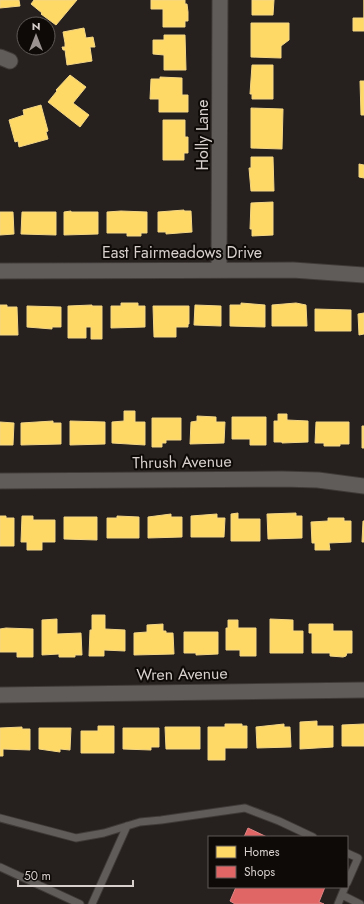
<svg xmlns="http://www.w3.org/2000/svg" width="364" height="904" font-family="Jost,sans-serif">
<style>
.homes{fill:#ffd966;stroke:#f3d685}
.shops{fill:#e06666;stroke:#dd8685}
.lines{fill:none;stroke-linecap:round;stroke-linejoin:round}
.lane-casing{stroke:#3f3a38;stroke-width:9}
.street-casing{stroke:#3f3a38;stroke-width:17}
.lane{stroke:#605c5a;stroke-width:7}
.street{stroke:#605c5a;stroke-width:15}
.labels{text-anchor:middle;dominant-baseline:central;stroke-width:4;stroke-linejoin:round;paint-order:stroke}
.street-label{font-size:16px;fill:#d7d0cd;stroke:#0e0a08}
</style>
<rect width="100%" height="100%" fill="#26201e"/>
<path class="homes" d="M0,0H19L20,6L0,8Z
M34,0H77L56,25L41,14L42,13L31,4Z
M151,0H185V4H187L188,12V21H185V27H163V9H151Z
M252,0H274L273,15H252Z
M364,0V31H353V18H364Z
M251,23H289V40L281,46V58L251,57Z
M84,28L86,38L93,37L95,47H90L92,61L67,65L65,50H63L62,47H65V43L63,32Z
M164,35H185L186,70H164V55L153,54V40H164Z
M252,65H273V99H252V94H250Z
M70,75L86,87L73,103L89,115L80,127L48,102L57,91L56,90Z
M160,77L182,78V95H188V112H159V99H150L151,79H160Z
M360,81H364V115H361Z
M41,105L48,131L46,132L48,139L19,147L18,141L15,142L9,120L24,115L23,110Z
M251,108L283,109L282,149L251,148Z
M163,120H185V137H188V153H184V160H163Z
M251,157H273L274,191H251L249,168H251Z
M359,164L364,165V178L359,177Z
M273,202V235L252,236V229H250L251,203Z
M184,210V211H191L192,232L166,234V232H158V212Z
M71,211V212H98V234L64,235V212Z
M121,211L147,212V233H141V236H127V233H107V212Z
M0,212H13L14,234L0,235Z
M22,212H56V235L21,234Z
M121,303H138V306H145V327L111,328V306H121Z
M241,303L265,305V327L230,326V305H241Z
M296,303L306,305L307,326H272V305Z
M0,305H7V307H17L18,335H0Z
M92,305V306H102V339H91V327H86V338H68V306Z
M195,305L221,306V326L194,325Z
M27,306L61,307V327H52V329L27,327Z
M153,306H189V324H188V327H176V337H154Z
M315,309L351,310V331H315Z
M364,313V334L359,335L358,314Z
M124,411H135V422H145V445L112,443V422L124,421Z
M278,414H287V420L308,421V442L282,443V442H274V421H278Z
M197,416L216,417V422H225L224,443L190,444L191,422L197,421Z
M232,417H266V445H250V439H232Z
M152,418H181V440H166V443H162V447H152Z
M53,421V423H61V444L21,445V423Z
M70,421L105,422V444L70,445Z
M0,422L14,423L13,445H0Z
M316,422H349V444H340V446H324V443H315Z
M362,426H364V448H362Z
M238,513V519H260V541H231V514Z
M296,513V516H302V538L268,539L267,514Z
M171,514V517H182V537L148,538V517Z
M217,514V518H225L224,537H191V516Z
M0,516H6V518H14V546H0Z
M22,516H33V520H55V542H42V550H27V542H21Z
M117,516L139,517V538H107V518H117Z
M64,517H97V540L64,539Z
M328,518H344V521H351V542L329,543L330,550H315V543H312L311,522L328,521Z
M363,521H364V542H362Z
M92,615H105V629L125,630V651L104,650V656H89L90,630H92Z
M57,619V634L81,633L82,655H75V657H59V654L42,655V620Z
M270,619L293,620V631H303V653H270Z
M228,620H238V628H256V656H240V650H226V628H228Z
M163,624V631H166V633H173L174,654L134,655V633L147,632V625Z
M309,624H333V631H352V653H347L346,656L343,657L330,656V653H312V633H309Z
M6,628L33,629V657H17V652H0V629Z
M184,632H218V654L196,655V653H184Z
M317,721V726H333V747L300,749V722Z
M225,724H242V726H247V748H225V760H208V727H225Z
M284,724V727H290L291,747L257,748L256,727Z
M364,724V746H342V725Z
M98,726H114V753H81V731H98Z
M22,727V729H30V750L3,749V756H0V728Z
M165,727H200V749H166Z
M39,728H71L70,750L60,749V752L39,749Z
M123,728H159V747H151V750L123,749Z"/>
<path class="shops" d="M248,828L267,837H244Z
M236,887H325L319,902L324,904H235L230,901Z"/>
<g class="lines">
<defs>
<path id="lane" d="M0,818L76,838L104,833L140,822L161,820L245,808L279,821L313,837
M347,853L358,858L347,883
M0,867L80,904
M342,895L360,904
M92,904L127,826
M338,904L345,887"/>
<path id="street" d="M0,57L10,61
M219,270L220,0
M0,271L293,270L364,275
M0,481L282,479L318,480L364,486
M0,695L364,690"/>
</defs>
<use href="#lane" class="lane-casing"/>
<use href="#street" class="street-casing"/>
<use href="#lane" class="lane"/>
<use href="#street" class="street"/>
</g>
<g class="labels">
<g class="street-label">
<text transform="translate(202 135) rotate(-90)">Holly Lane</text>
<text x="182" y="252">East Fairmeadows Drive</text>
<text transform="translate(182 462) rotate(-1)">Thrush Avenue</text>
<text transform="translate(182 674) rotate(-1)">Wren Avenue</text>
</g>
</g>
<rect x="208" y="836" width="140" height="52" fill="#0e0a08" stroke="#5e5957"/>
<rect x="216" y="846" width="20" height="12" fill="#ffd966" stroke="#5e5957"/>
<text x="244" y="856" font-size="12" fill="#d7d0cd">Homes</text>
<rect x="216" y="866" width="20" height="12" fill="#e06666" stroke="#5e5957"/>
<text x="244" y="876" font-size="12" fill="#d7d0cd">Shops</text>
<g transform="translate(36 36)"><circle r="19" fill="#0e0a08" stroke="#5e5957"/>
<path d="M0-3L7 15L0 10L-7 15Z" fill="#999290"/>
<text y="-6" font-size="11" font-weight="bold" text-anchor="middle" fill="#d7d0cd">N</text>
</g>
<path d="M18 880v6h115v-6" fill="none" stroke="#d7d0cd" stroke-width="2"/>
<text x="24" y="880" font-size="12" fill="#d7d0cd" stroke="#0e0a08" stroke-width="3" paint-order="stroke">50 m</text>
</svg>
